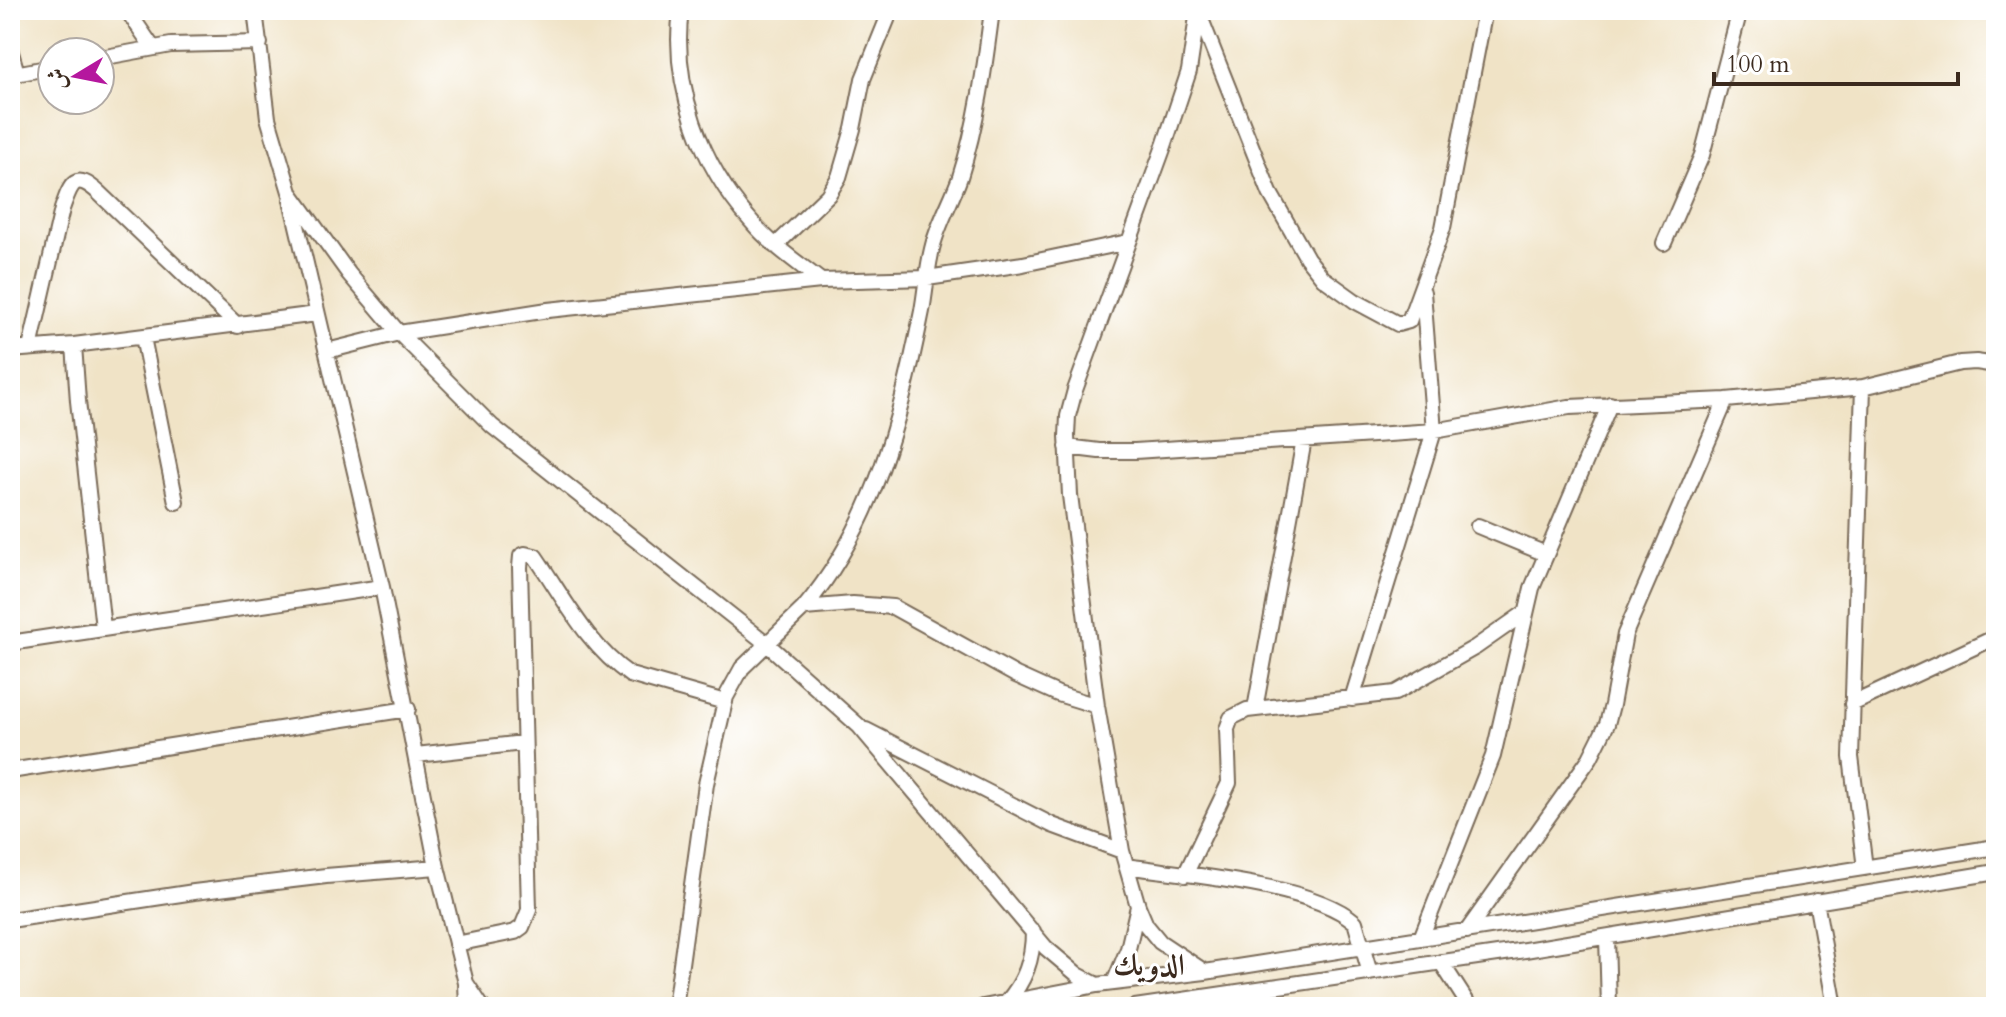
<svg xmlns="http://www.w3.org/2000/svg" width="2006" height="1017" font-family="Cardo,Amiri,serif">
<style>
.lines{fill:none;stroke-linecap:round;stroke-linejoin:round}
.street-casing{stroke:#7a6b59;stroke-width:18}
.street{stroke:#fff;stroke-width:14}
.labels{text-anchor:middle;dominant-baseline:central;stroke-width:6;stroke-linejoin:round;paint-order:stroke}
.neighbourhood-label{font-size:30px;font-weight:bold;fill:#3b2a1e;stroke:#fff}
</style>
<rect width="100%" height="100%" fill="#fff"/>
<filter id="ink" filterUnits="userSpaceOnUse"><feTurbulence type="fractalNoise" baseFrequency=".0125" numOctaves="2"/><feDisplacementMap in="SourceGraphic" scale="16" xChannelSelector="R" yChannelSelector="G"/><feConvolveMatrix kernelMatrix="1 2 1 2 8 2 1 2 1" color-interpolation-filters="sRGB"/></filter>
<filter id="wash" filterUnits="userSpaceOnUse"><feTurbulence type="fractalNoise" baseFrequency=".006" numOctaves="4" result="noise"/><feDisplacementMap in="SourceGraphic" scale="32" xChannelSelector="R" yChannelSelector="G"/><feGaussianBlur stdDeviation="1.8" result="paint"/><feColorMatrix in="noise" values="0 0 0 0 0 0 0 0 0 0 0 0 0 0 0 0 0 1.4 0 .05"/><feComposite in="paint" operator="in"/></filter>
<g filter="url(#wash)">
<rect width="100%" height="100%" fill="#f0e3c6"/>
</g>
<g filter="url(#ink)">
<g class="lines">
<defs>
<path id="street" d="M127,10L153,48
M255,10L268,118L290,192L349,274L399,333L492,426L766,643L859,726L1046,948L1078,975L1097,985
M681,10C671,85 701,165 751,221C771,245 797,262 821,281
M1198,10L1189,71L1164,146L1075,390L1068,416L1067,436L1070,495L1097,706L1122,851L1138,906L1146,925L1160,942L1205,972
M1199,14L1270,193L1307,258L1323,278L1355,301L1398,324L1409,321L1443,228L1485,10
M10,49L17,73
M100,58L171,45L260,43
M10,75L52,67
M291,200L382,587L437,867L466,983L467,1007
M1664,243L1702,155L1740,10
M775,246L828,195L839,177L853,129L863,79L891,10
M143,337L176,502
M74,345L317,314
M30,348L62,209C71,183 75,171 99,193L238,326
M10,350L74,345L78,401L103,628
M327,351L399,333L548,310L821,281L927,278L1023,264L1128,242
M1863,387L1851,757L1865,868
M1067,447L1099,451H1135L1434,431L1569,407L1726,400L1863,387L1960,363L1976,362L1996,365
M1478,526L1546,554
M804,608C875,523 901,417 922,311C926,289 927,267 933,245C939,222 952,200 960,177C977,124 985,66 992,10
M10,643L382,587
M1352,699L1434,431L1423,292
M1852,704L1996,637
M1255,709L1304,440
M866,730L1052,825L1122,851
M416,755L523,743
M10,771L408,709
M1126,866C1186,875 1311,884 1355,922L1370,973
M1185,875L1229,783L1227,729L1231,718L1247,710L1395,693L1476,647L1526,612
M1816,901L1835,1007
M10,920L194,892L326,876L437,867
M1467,931L1590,758L1607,724L1612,705L1625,634L1726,400
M1607,937L1609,1007
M1421,938L1493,756L1532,588L1610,404
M456,944L515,932L522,927L529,910L520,567L521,556L525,554L535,556C564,598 587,645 630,675L725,702
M1441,962L1470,1007
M466,983L482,1007
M1114,983L1128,949L1138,906
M1006,1003C1025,981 1033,960 1033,931
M675,1007L706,784L726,697L742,668L804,608L853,604L893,607L1016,675L1058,694L1097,706
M983,1007L1097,985L1205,972L1996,847
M1135,1007L1525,950L1996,872"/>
</defs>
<use href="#street" class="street-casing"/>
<use href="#street" class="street"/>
</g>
</g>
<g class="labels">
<g class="neighbourhood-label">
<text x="1149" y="965">الدويك</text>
</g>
</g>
<rect width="2006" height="1017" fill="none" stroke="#fff" stroke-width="40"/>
<g transform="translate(76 76) rotate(260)"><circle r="38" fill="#ffffff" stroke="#b1aaa5" stroke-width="2"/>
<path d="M0-6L14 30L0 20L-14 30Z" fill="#b5179e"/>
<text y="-12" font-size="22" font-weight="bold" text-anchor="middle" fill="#3b2a1e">ش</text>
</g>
<path d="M1714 72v12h244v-12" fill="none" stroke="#3b2a1e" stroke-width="4"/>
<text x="1726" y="72" font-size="24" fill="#3b2a1e" stroke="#ffffff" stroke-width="6" paint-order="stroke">100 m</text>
</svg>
